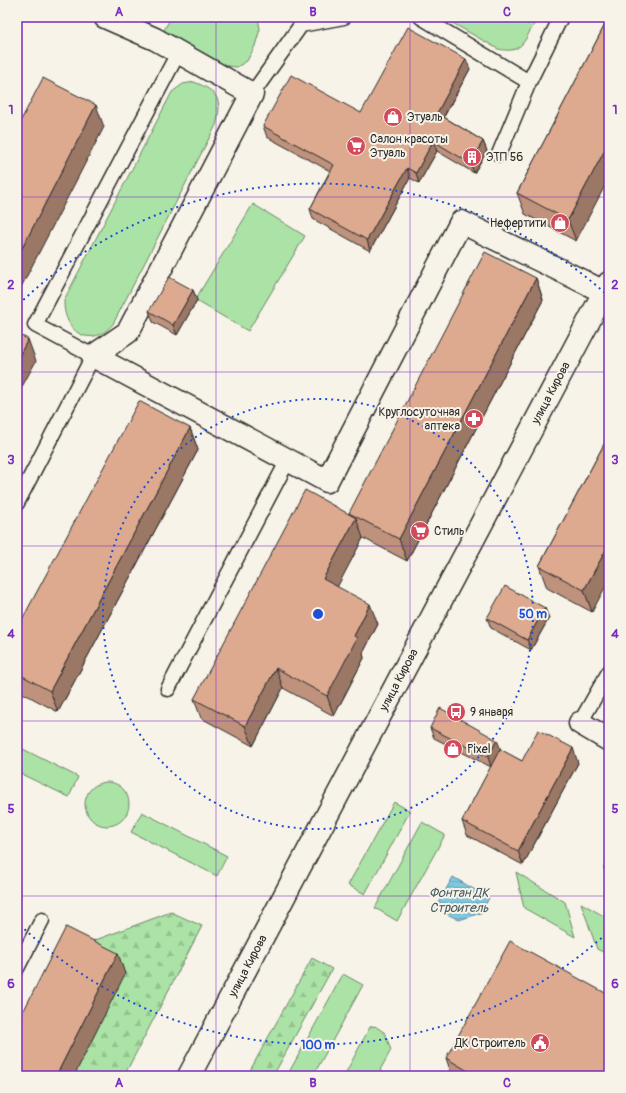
<svg xmlns="http://www.w3.org/2000/svg" width="626" height="1093" font-family="Pangolin,sans-serif">
<style>
.green{fill:#abe2a5;stroke:#6b8668}
.forest{fill:url(#forest-firs);stroke:#6b8668}
.water{fill:url(#water-rules);stroke:#5e8998}
.lines{fill:none;stroke-linecap:round;stroke-linejoin:round}
.lane-casing{stroke:#2b2b2b;stroke-width:17}
.street-casing{stroke:#2b2b2b;stroke-width:25}
.secondary-casing{stroke:#2b2b2b;stroke-width:25}
.lane{stroke:#f7f3e8;stroke-width:14}
.street{stroke:#f7f3e8;stroke-width:22}
.secondary{stroke:#f7f3e8;stroke-width:22}
.wall{fill:#be927c;stroke:#2b2b2b}
.shaded-wall{fill:#9b7765;stroke:#2b2b2b}
.building{fill:#ddaa90;stroke:#2b2b2b}
.grid{fill:none;stroke:#7b2cbf;stroke-width:1;stroke-opacity:0.55}
.ring{fill:none;stroke:#1d4ed8;stroke-width:2;stroke-dasharray:2 4}
.labels{text-anchor:middle;dominant-baseline:central;stroke-width:4;stroke-linejoin:round;paint-order:stroke}
.poi-label{font-size:12px;fill:#2b2b2b;stroke:#f7f3e8;text-anchor:start}
.street-label{font-size:12px;fill:#2b2b2b;stroke:#f7f3e8}
.water-label{font-size:13px;font-style:italic;fill:#445a62;stroke:#f7f3e8}
.centre{fill:#1d4ed8;stroke:#f7f3e8;stroke-width:2}
.ring-label{font-size:12px;text-anchor:middle;font-weight:bold;fill:#1d4ed8;stroke:#f7f3e8;stroke-width:4;stroke-linejoin:round;paint-order:stroke}
.neatline{fill:none;stroke:#7b2cbf;stroke-width:1.5}
.grid-label{font-size:13px;text-anchor:middle;font-weight:bold;fill:#7b2cbf}
</style>
<defs>
<pattern id="forest-firs" width="22" height="20" patternUnits="userSpaceOnUse"><rect width="22" height="20" fill="#abe2a5"/><path d="M5 1l3.5 6h-7zM16 11l3.5 6h-7z" fill="#93c28e"/></pattern>
<pattern id="water-rules" width="6" height="5" patternUnits="userSpaceOnUse"><rect width="6" height="5" fill="#80c7e1"/><path d="M0 2.5h6" fill="none" stroke="#6fabc1"/></pattern>
</defs>
<rect width="100%" height="100%" fill="#f7f3e8"/>
<filter id="ink" filterUnits="userSpaceOnUse"><feTurbulence type="fractalNoise" baseFrequency=".025" numOctaves="2"/><feDisplacementMap in="SourceGraphic" scale="8" xChannelSelector="R" yChannelSelector="G"/><feConvolveMatrix kernelMatrix="1 2 1 2 8 2 1 2 1" color-interpolation-filters="sRGB"/></filter>
<g filter="url(#ink)">
<path class="green" d="M171,17H258L260,29L255,46L247,61L237,67L226,66L162,34Z
M442,17H538C536,22 533,27 530,31C522,47 517,53 498,49Z
M194,82C218,91 223,100 216,125L113,324C110,327 106,332 101,334C83,342 69,330 65,312C64,308 64,304 64,300L172,92L183,84Z
M253,204L305,236L248,331L195,300Z
M17,746L78,777L69,797L17,772Z
M85 804a22 22 0 1 1 44 0a22 22 0 1 1-44 0Z
M394,802L410,811L365,894L348,885Z
M142,812L227,856L217,876L131,832Z
M422,822L445,835L397,921L375,908Z
M516,872L565,902L575,937L524,908Z
M581,903L609,919V955L597,949Z
M343,974L363,985L313,1076H287Z
M375,1026L385,1033L391,1050L380,1070L386,1076H344L370,1027Z"/>
<path class="forest" d="M171,912L202,926L124,1076H74V948Z
M312,958L332,969L273,1076H247Z"/>
<path class="water" d="M453,877L489,898L481,913L459,920L435,908Z"/>
<g class="lines">
<defs>
<path id="lane" d="M421,17L529,82
M252,94L301,25L344,17
M499,154L529,82L561,17
M17,503L93,356L35,325L178,53
M168,689L288,460
M580,723L609,672
M17,968L42,920"/>
<path id="street" d="M105,17L155,39L252,94L128,332L93,356L327,481L461,222L570,275L604,292
M580,723L609,740"/>
<path id="secondary" d="M189,1076L609,283"/>
</defs>
<use href="#lane" class="lane-casing"/>
<use href="#street" class="street-casing"/>
<use href="#secondary" class="secondary-casing"/>
<use href="#lane" class="lane"/>
<use href="#street" class="street"/>
<use href="#secondary" class="secondary"/>
</g>
<path class="wall" d="M609,17L576,241L525,214L517,193Z
M470,69L444,117L483,141L487,151L474,173L437,151L419,183L410,178L370,251L313,219L310,209L330,171L267,137L263,126L361,113Z
M536,278L543,300L407,561L363,538L337,586L378,624L363,653L364,658L334,716L283,688L253,746L201,718L194,699L349,515V513Z
M193,290L197,300L177,335L153,322L149,311Z
M190,428L198,450L58,712L17,690V629Z
M609,435L592,612L547,588L539,566Z
M487,618H549L531,650L491,628Z
M609,660V685L604,670Z
M430,728L500,750L522,761L578,763L523,865L467,835L462,821L491,767L434,738Z
M609,859V881L604,868Z
M446,1058L609,1076H452Z"/>
<path class="shaded-wall" d="M466,59L470,69L440,123L437,113Z
M96,105L104,127L17,295V258Z
M433,141L437,151L419,183L416,173Z
M483,141L487,151L474,173L470,163Z
M609,142V178L576,241L568,220Z
M407,168L410,178L370,251L367,240Z
M536,278L543,300L407,561L399,539Z
M193,290L197,300L177,335L173,325Z
M28,339L36,361L17,396V360Z
M190,428L198,450L58,712L50,691Z
M356,518L363,538L331,599L323,579Z
M609,544V580L592,612L584,590Z
M370,604L378,624L363,653L364,658L334,716L327,696L354,636Z
M545,608L549,618L531,650L527,640Z
M276,668L283,688L253,746L245,726Z
M497,740L501,750L491,767L488,757Z
M573,748L578,763L523,865L518,851Z
M118,953L125,974L74,1076H56Z"/>
<path class="building" d="M609,17V142L568,220L517,193Z
M408,27L466,59L437,113L483,141L470,163L433,141L416,173L407,168L367,240L310,209L334,165L263,126L291,75L361,113Z
M43,78L96,105L17,258V128Z
M485,252L536,278L399,539L349,513Z
M169,277L193,290L173,325L149,311Z
M17,334L28,339L17,360Z
M139,401L190,428L50,691L17,673V629Z
M609,435V544L584,590L539,566Z
M305,490L356,518L323,579L370,604L354,636L357,638L327,696L276,668L245,726L194,699Z
M505,586L545,608L527,640L487,618Z
M609,660V673L604,670Z
M440,708L497,740L488,757L430,728Z
M538,730L573,748L518,851L462,821L500,749L522,761Z
M609,859V870L604,868Z
M66,927L118,953L56,1076H17V1024Z
M510,941L609,995V1076H465L468,1071L446,1058Z"/>
</g>
<path class="grid" d="M216,17V1076M410,17V1076M17,197H609M17,372H609M17,546H609M17,721H609M17,896H609"/>
<g class="ring">
<circle cx="318" cy="614" r="215"/>
<path d="M606 934A431 431 0 0 1 19 924M19 304A431 431 0 0 1 606 294"/>
</g>
<defs>
<symbol id="shop-disc" viewBox="-11 -11 22 22"><circle r="9.5" fill="#d1495b" stroke="#f7f3e8"/><path d="M-5-2.5h2.3a2.7 3.5 0 0 1 5.4 0H5L5.5 6h-11ZM-1.5-2.5h3a1.5 2.3 0 0 0-3 0Z" fill="#fff"/></symbol>
<symbol id="supermarket-disc" viewBox="-11 -11 22 22"><circle r="9.5" fill="#d1495b" stroke="#f7f3e8"/><path d="M-6-5.5h2.5l.6 2H6L4.5 2H-2.5L-4.4-4H-6ZM-1.5 3.2a1.3 1.3 0 1 0 .1 0ZM3 3.2a1.3 1.3 0 1 0 .1 0Z" fill="#fff"/></symbol>
<symbol id="building-disc" viewBox="-11 -11 22 22"><circle r="9.5" fill="#d1495b" stroke="#f7f3e8"/><path d="M-4-6H4V6H1V3H-1V6H-4ZM-2.5-4.3h1.7v1.8h-1.7ZM.8-4.3h1.7v1.8H.8ZM-2.5-1h1.7V.8h-1.7ZM.8-1h1.7V.8H.8Z" fill="#fff"/></symbol>
<symbol id="pharmacy-disc" viewBox="-11 -11 22 22"><circle r="9.5" fill="#d1495b" stroke="#f7f3e8"/><path d="M-2-6h4v4h4v4h-4v4h-4v-4h-4v-4h4Z" fill="#fff"/></symbol>
<symbol id="bus-disc" viewBox="-11 -11 22 22"><circle r="9.5" fill="#d1495b" stroke="#f7f3e8"/><path d="M-5-6H5V4H4V6H2V4H-2V6H-4V4H-5ZM-3.5-4V0h7V-4ZM-3.5 1.2v1.5H-2V1.2ZM2 1.2v1.5H3.5V1.2Z" fill="#fff"/></symbol>
<symbol id="civic-disc" viewBox="-11 -11 22 22"><circle r="9.5" fill="#d1495b" stroke="#f7f3e8"/><path d="M-.6-6.5H3V-4.5H.6V-3L4-1V1h2V6H-6V1h2V-1L-.6-3ZM-1.2 2.5V6h2.4V2.5Z" fill="#fff"/></symbol>
</defs>
<g fill-rule="evenodd">
<use href="#shop-disc" x="382" y="106" width="22" height="22"/>
<use href="#supermarket-disc" x="345" y="135" width="22" height="22"/>
<use href="#building-disc" x="461" y="146" width="22" height="22"/>
<use href="#shop-disc" x="549" y="212" width="22" height="22"/>
<use href="#pharmacy-disc" x="463" y="408" width="22" height="22"/>
<use href="#supermarket-disc" x="409" y="520" width="22" height="22"/>
<use href="#bus-disc" x="445" y="701" width="22" height="22"/>
<use href="#shop-disc" x="442" y="738" width="22" height="22"/>
<use href="#civic-disc" x="529" y="1032" width="22" height="22"/>
</g>
<g class="labels">
<g class="poi-label">
<text x="407" y="117">Этуаль</text>
<text x="370" y="139">Салон красоты<tspan x="370" dy="14">Этуаль</tspan></text>
<text x="486" y="157">ЭТП 56</text>
<text x="546" y="223" text-anchor="end">Нефертити</text>
<text x="460" y="412" text-anchor="end">Круглосуточная<tspan x="460" dy="14">аптека</tspan></text>
<text x="434" y="531">Стиль</text>
<text x="470" y="712">9 января</text>
<text x="467" y="749">Pixel</text>
<text x="526" y="1043" text-anchor="end">ДК Строитель</text>
</g>
<g class="street-label">
<text transform="translate(551 393) rotate(-62)">улица Кирова</text>
<text transform="translate(399 680) rotate(-62)">улица Кирова</text>
<text transform="translate(248 966) rotate(-62)">улица Кирова</text>
</g>
<g class="water-label">
<text x="459" y="893">Фонтан ДК<tspan x="459" dy="15">Строитель</tspan></text>
</g>
</g>
<circle cx="318" cy="614" r="6" class="centre"/>
<g class="ring-label">
<text x="533" y="618">50 m</text>
<text x="318" y="1049">100 m</text>
</g>
<rect width="626" height="1093" fill="none" stroke="#f7f3e8" stroke-width="44"/>
<rect x="22" y="22" width="582" height="1049" class="neatline"/>
<g class="grid-label">
<text x="119" y="16">A</text>
<text x="313" y="16">B</text>
<text x="507" y="16">C</text>
<text x="11" y="114">1</text>
<text x="615" y="114">1</text>
<text x="11" y="289">2</text>
<text x="615" y="289">2</text>
<text x="11" y="464">3</text>
<text x="615" y="464">3</text>
<text x="11" y="638">4</text>
<text x="615" y="638">4</text>
<text x="11" y="813">5</text>
<text x="615" y="813">5</text>
<text x="11" y="988">6</text>
<text x="615" y="988">6</text>
<text x="119" y="1087">A</text>
<text x="313" y="1087">B</text>
<text x="507" y="1087">C</text>
</g>
</svg>
